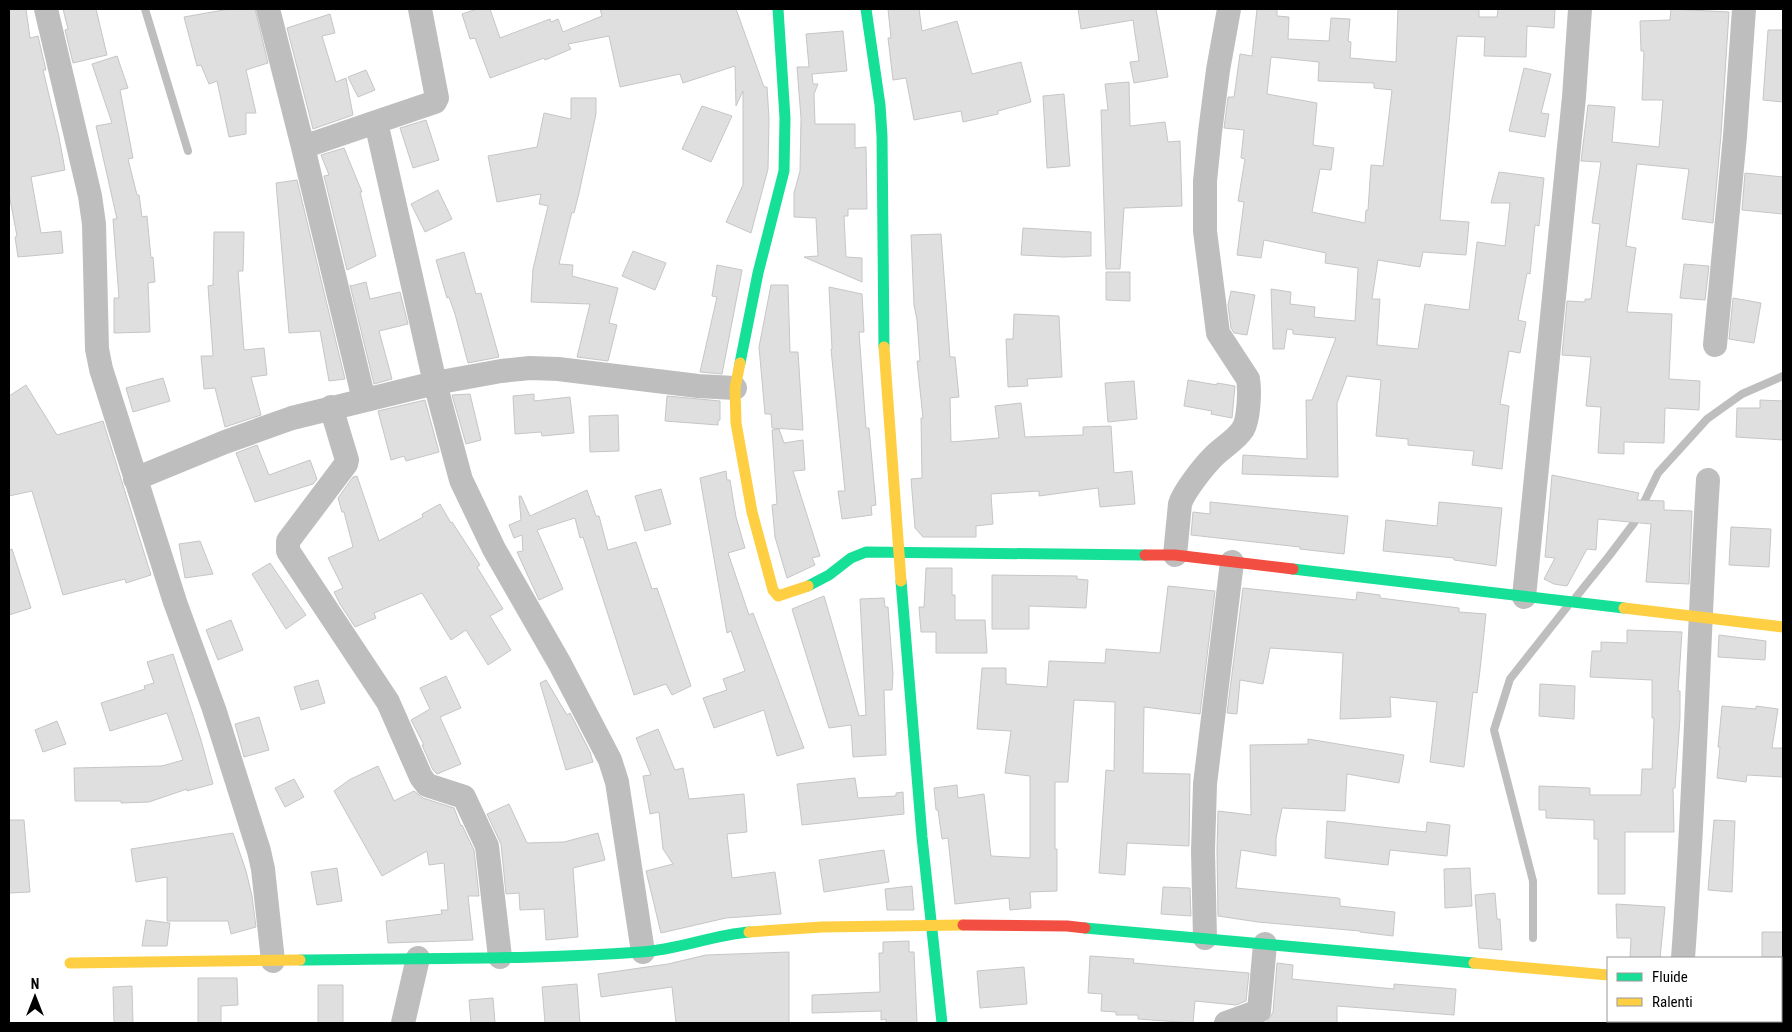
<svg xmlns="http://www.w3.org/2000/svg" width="1792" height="1032" font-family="'Roboto Condensed',sans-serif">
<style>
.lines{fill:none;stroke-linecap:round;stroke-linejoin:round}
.stream{stroke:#bebebe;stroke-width:8}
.building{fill:#dfdfdf;stroke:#c6c6c6;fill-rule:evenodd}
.street{stroke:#bebebe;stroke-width:24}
.fast{stroke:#16e098;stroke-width:11}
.slow{stroke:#ffcf43;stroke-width:11}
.jam{stroke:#f24e42;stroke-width:11}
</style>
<rect width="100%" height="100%" fill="#fff"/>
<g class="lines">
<path class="stream" d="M145,9L188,151
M1576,597L1609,556L1634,523L1658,473L1707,419L1742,394L1783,376
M1533,938V881L1494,730L1510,679L1567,607"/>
</g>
<path class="building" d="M9,9H26L30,38L38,36L46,70H43L59,137L65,170L31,177L41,233L61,231L63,253L18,257L15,237L17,236L9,194Z
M63,9H96L107,55L73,63L65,30L68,29Z
M229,9H255L268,63L246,70L256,113H246V134L229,137L217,81L209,84L201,65L197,66L184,17Z
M477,9H490L500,38L550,19L551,22L558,19L563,32L602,16L600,9H736L764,87H767L769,118L768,169L751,233L726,222L743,185V91L736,106L735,66L683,83L680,74L620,87L609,36L568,44L571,49L545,60L544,58L490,78L475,38L470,39L462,14Z
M888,9H919L922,31L957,21L972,74L1021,62L1031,102L998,111V114L963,122L961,111L914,120L906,78L893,80L888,38H891Z
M1078,9H1156L1168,77L1134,83L1130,62L1139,61L1133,20L1081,29Z
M1257,9H1277V16L1289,17L1288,39L1329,41L1331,18L1350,19L1348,41L1351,42L1350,58L1396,62L1398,9H1479V17H1497L1498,9H1555L1554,28L1527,26L1526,57L1484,56L1485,37L1457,36L1440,220L1469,222L1466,255L1423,252L1420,267L1378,260L1372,299H1380L1377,345L1418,349L1425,304L1469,310L1477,242L1505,246L1510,203H1491L1499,172L1544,178L1539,226L1535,225L1530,274L1527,273L1518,320L1526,322L1520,353L1509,351L1500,404L1509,406L1502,469L1472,465L1474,451L1408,445V439L1376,436L1381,380L1347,376L1337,403L1338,477L1242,474L1243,455L1307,459L1306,400H1312L1336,338L1293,334V330L1287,329L1284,349H1273L1271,289L1291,292L1290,304L1315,307L1314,317L1355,321L1358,268L1325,263L1326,253L1264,240L1261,258L1237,255L1244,202L1238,201L1245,159L1241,158L1244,130L1224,128L1228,97H1234L1240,54L1252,56ZM1271,57L1319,62L1318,81L1374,83V88L1392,90L1383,166L1371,165L1368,210H1366L1365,223L1312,212L1320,169L1331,170L1334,148L1313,145L1317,103L1267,94Z
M1671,9L1729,12L1721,135L1713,223L1682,219L1689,169L1637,164L1626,246L1636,248L1627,312L1672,314L1669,379L1700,381L1699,410L1665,408L1664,443L1624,442V454L1598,453L1601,407L1586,406L1591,357L1562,355L1567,301L1585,302V299H1591L1600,224L1592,223L1601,162L1581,161L1588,105L1615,107L1612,142L1659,147L1663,100H1642L1644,51H1641L1640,21L1670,20Z
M330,14L335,33L322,36L336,82L346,78L353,115L313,129L287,28Z
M1768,30H1783V102L1763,100Z
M843,31L847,71L812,74L813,84H818L814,94L815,124H855V148L866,147L867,209H848V216H844L846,257L862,258V282L804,257L818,256L816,218L794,217V193L800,171L801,118L797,67H809L806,34Z
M117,56L128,88L120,90L133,158L128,159L137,195H139L142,217L147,216L151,258L153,257L155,282L148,283L150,332L114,333V298H119L113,219H117L96,126L112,123L92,64Z
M1524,68L1551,74L1541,113L1549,114L1545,137L1509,131Z
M366,70L375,90L358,97L348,77Z
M1129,82L1130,126L1165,122L1168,142L1180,141L1182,206L1124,208L1120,269H1106L1101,110H1108L1105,84Z
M1064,94L1070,166L1047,168L1043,96Z
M571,98H596V114L579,193L574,213L572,212L559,264L573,265L572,276L618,288L609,323L617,325L608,361L577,357L590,304L531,302L533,269L548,206L539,204L541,194L497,202L488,156L537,147L544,113L571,119Z
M702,106L732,116L711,162L682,149Z
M426,120L439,160L413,168L400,128Z
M344,148L362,192H360L376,256L347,270L324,176L329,175L321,155Z
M1745,173L1783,177V214L1742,210Z
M297,180L345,379L329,381L320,331L289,333L276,183Z
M438,190L452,219L425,232L411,204Z
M1023,228L1091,232V256L1063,257L1021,255Z
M214,232H244L243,271H238L244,350L264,348L267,375L251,377L261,415L225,427L215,388L204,389L201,356H213L208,286L213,285Z
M941,234L950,357H955L959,397L950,398L951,442L999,438L995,406L1021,403L1025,437L1083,435V427L1111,426L1114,473L1132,471L1135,504L1100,507L1098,488L1039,496V491L991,494L993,524L976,526V537H923L915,528L911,479L922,478L921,418H923L917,361H920L917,320L914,305L911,235Z
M633,251L666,263L655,290L622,276Z
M464,252L476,294L481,293L499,357L468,363L455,314L449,297L447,298L436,260Z
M1684,264L1709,266L1705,300L1680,298Z
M717,265L742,270L739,286L722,374L700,372L717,297L712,296Z
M1106,272H1130V301L1106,300Z
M366,282L370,299L400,292L408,324L379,331L392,379L374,384L350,285L351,286Z
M771,285H788L790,352H798L803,430L772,428L771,414H765L759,347Z
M829,287L862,294L864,332H859L866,428H869L876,505L871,506L872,515L842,519L838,491H845L831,349H832Z
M1231,291L1255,295L1247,335L1234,333L1231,328L1228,305Z
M1733,298L1761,303L1754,343L1729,339Z
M1014,314L1059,316L1062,377L1027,379L1028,386L1008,387L1006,339H1013Z
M163,378L170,401L133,412L126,388Z
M1188,380L1217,385V383L1235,386L1232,418L1211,414L1212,411L1184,406Z
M1134,381L1137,419L1108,422L1105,383Z
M26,385L57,435L103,421L151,575L126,583L125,579L63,595L32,491L9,496V396Z
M470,394L481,440L466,444L452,395Z
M534,394V401L570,397L574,433L542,436L541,432L515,434L513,396Z
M667,396L720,401V420L718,421V425L665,421Z
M425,400L439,452L406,461L404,456L391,460L378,411Z
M1760,400L1783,401V440L1736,437L1737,408H1760Z
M618,415L619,451L590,452L589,416Z
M779,429L784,443L803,440L805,470L793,471L820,556L812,558L815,565L787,578L775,537L772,505L777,504L772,430Z
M257,445L269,475L310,460L317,479L313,484L255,502L236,453Z
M726,471L727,480H730L736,517L745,548L728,553L749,615L753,613L804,748L777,756L764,710L714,728L703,698L727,690L723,679L745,671L731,631L727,633L700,478Z
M1552,475L1639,493L1637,500L1664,501V510L1692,511L1689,584L1646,582L1651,524L1598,519L1596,550L1587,549L1567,586L1554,584L1544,579L1555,558L1545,557Z
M357,476L379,541L423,517L422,514L440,504L451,523L452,522L480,565L477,567L503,609L490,616L511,650L488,665L466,630L451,640L422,593L374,613L376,618L355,627L340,604L334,592L343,588L328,558L353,547L344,512H342L338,498L353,477Z
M661,489L671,524L645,531L635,496Z
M587,490L596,516H599L608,550L636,542L652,589L657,588L691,686L672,695L666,684L634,695L583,537L580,538L575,518L537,530L563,589L539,600L517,552L523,551L522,535L514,538L509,525L521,520L519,496H521L530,516Z
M1210,502L1348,516L1344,554L1300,549V547L1191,535L1193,512L1210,514Z
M1439,502L1502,508L1496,566L1454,560V558L1383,551L1386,520L1437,526Z
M1731,527L1771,529L1769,567L1729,565Z
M200,541L213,574L185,578L179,544Z
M12,549L31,608L9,615V550Z
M270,563L306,615L286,629L252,574Z
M926,568H952V595H955V620H985L987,653H936V632H921L919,607H924Z
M992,575L1077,576V579L1088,580L1086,608L1029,606V629H992Z
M1168,586L1215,591L1200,714L1144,707L1143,773L1190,774L1189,846L1127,843L1125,875L1099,873L1106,770L1114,771L1115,702L1074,700L1068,782H1055V849H1057V891L1030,892L1031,908L1010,910L1009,898L955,904L948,838L942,839L938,810H936L934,788L957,785L958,798L984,794L991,856L1030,858V776L1005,773L1011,731L977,729L982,668H1006V684L1047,687L1049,661L1105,663L1106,649L1160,653Z
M1243,588L1356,600L1357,592L1380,595V598L1459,608V612L1486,614L1480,670L1477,693L1473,692L1464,767L1430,762L1437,702L1390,697L1391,717L1340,719L1343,653L1270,648L1263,684L1240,680L1237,714L1227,713Z
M824,596L859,716L866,715L860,599L884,598L885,607H888L893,674L892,690H884L886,755L853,757L851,725L829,728L792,609Z
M231,620L243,650L218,660L206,630Z
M1627,630L1682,632L1678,691H1680V718L1675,788H1673L1674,832H1625V894H1598V839H1594V820L1546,818V810H1539V786L1590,788V795H1641L1642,769H1652L1654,718H1652V680L1590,677L1592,651H1601V642L1627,643Z
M1719,635L1766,641L1765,660L1718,657Z
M173,654L201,740L213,784L187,791V789L149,802L121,803V801H75L74,768L162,766L183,760L167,713L110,731L101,703L145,689L144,686L154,683L147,662Z
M446,676L461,708L440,717L461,764L437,774L433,770L422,745H424L411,720L430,709L420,688Z
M318,680L325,703L301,710L294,687Z
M546,680L567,715L570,713L590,752L593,762L566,770L540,683Z
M1540,684L1575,686L1574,719L1539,716Z
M1722,706L1756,709V706L1778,709L1772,748H1783V777L1747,775L1746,782L1717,778L1720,747H1718Z
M259,717L269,750L244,757L235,724Z
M57,721L66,744L43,752L35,730Z
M658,729L675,770L683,768L689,799L744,794L747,832L727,834L732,878L775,872L781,914L726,918L661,933L646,871L673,864L663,849L659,812L650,814L643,776L651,775L636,738Z
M1308,739L1404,755L1399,783L1347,774L1345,811L1282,808L1276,838V856L1241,850L1236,888L1338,898L1340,899V906L1395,912L1393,936L1360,932V931L1258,922L1218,916L1217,851L1218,811L1251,815L1250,745L1308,744Z
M378,766L394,801L414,791L423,798L454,808L461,826L462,825L474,850L479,896H468L473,940L388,943L386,921L442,914L441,910H448L444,863L429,865L427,851L382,876L334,791L349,780Z
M855,778L858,798L896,796V793L903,792L904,814L802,825L797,784Z
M294,779L304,797L285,807L275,788Z
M509,804L527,843L564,842L598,833L605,860L573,868L578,937L546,940L544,909L520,910L519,893L506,894L501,844L487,814Z
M9,820H24L30,892L9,893Z
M1714,820L1735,821L1732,892L1708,890Z
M1327,821L1426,832L1427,822L1450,825L1447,856L1390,850L1388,865L1325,858Z
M233,833L246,871L252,896L256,927L231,934L228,921H167V877L136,882L131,849Z
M884,850L889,882L824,892L819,860Z
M337,868L342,901L317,905L311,872Z
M1470,868L1472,906L1445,908L1444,869Z
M912,886L914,910H887L885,889Z
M1163,887L1190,888L1191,916L1161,914Z
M1495,893L1497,919H1500L1502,950L1479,948L1475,895Z
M1616,904L1665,907L1660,958H1630L1631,938H1617Z
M146,920L170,923L167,946H142Z
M1762,932H1783V958H1762Z
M909,941V952H914L917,1023H886V1019L881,1020V1011L812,1013V995L880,992L879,953H883V942Z
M789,952V1023H676L672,987L601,997L598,974L668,964L706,955Z
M1090,956L1134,959L1133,963L1249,973L1246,1001L1236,1005L1195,1001L1193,1023L1138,1019V1015H1116V1012L1101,1011L1102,994L1088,993Z
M1277,963L1293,965L1292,979L1394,989V984L1456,989L1454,1015L1337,1006V1023H1266L1273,1012Z
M1024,967L1027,1004L980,1008L977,971Z
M198,978H237L238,1005L221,1006V1023H198Z
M577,984L580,1023H545L542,987Z
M318,985H343V1023H318Z
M132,986L133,1023H114L113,987Z
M493,998L495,1023H471L469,1000Z"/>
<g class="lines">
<path class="street" d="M46,9L90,196L94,224L97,349L101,369L175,602L214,709L259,851L263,869L273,961
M268,9L303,147L364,400
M420,9L437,98L435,102L376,122L435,383L461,480L494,549L560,664L610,760L617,782L643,952
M303,147L376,122
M1715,345L1735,136L1744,9
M331,407L347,460L346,464L288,541V551L388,702L421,777L427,785L464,797L487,846L500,957
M135,479L225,442L292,418L435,383L501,371L530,368L558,369L698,386L735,388
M1175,555L1180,504C1184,491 1204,466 1214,456C1223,447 1236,440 1243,429C1249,419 1250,390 1248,379L1218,333L1205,231V181L1210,132L1218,70L1229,9
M1524,597L1574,97L1580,9
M1205,938L1203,851L1205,784L1232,562
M1683,958C1695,799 1698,639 1708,480
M1781,994L1783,995
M403,1023L418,958
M1226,1023L1259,1011L1265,944
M1678,1023V1021"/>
<path class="fast" d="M866,9L880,105L882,136L884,347
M740,363L758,273L784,171L785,118L778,9
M1293,569L1624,608
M901,581L922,837L942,1023
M808,586L829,575L851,558L866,552L1145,555
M1085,928L1474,963
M300,960C413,958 528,960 641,952C678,950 712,935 749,932"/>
<path class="slow" d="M884,347L901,581
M740,363L735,388L736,423L752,512L773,590L778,596L808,586
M1624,608L1783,627
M749,932L822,927L963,925
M70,963L300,960
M1474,963L1608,975"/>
<path class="jam" d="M1145,555H1175L1293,569
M963,925L1067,926L1085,928"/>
</g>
<rect width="1792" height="1032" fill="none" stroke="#000000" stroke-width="20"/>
<rect x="1607" y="957" width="175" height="65" fill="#ffffff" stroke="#999999"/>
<rect x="1617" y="973" width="25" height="8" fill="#16e098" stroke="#999999"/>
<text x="1652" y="982" font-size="15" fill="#000000">Fluide</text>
<rect x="1617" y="998" width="25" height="8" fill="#ffcf43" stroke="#999999"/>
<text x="1652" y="1007" font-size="15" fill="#000000">Ralenti</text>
<g transform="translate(35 997)" stroke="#ffffff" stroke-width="4" paint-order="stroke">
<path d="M0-4L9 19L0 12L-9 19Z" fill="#000000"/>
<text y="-8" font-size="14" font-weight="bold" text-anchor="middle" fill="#000000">N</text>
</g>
</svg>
